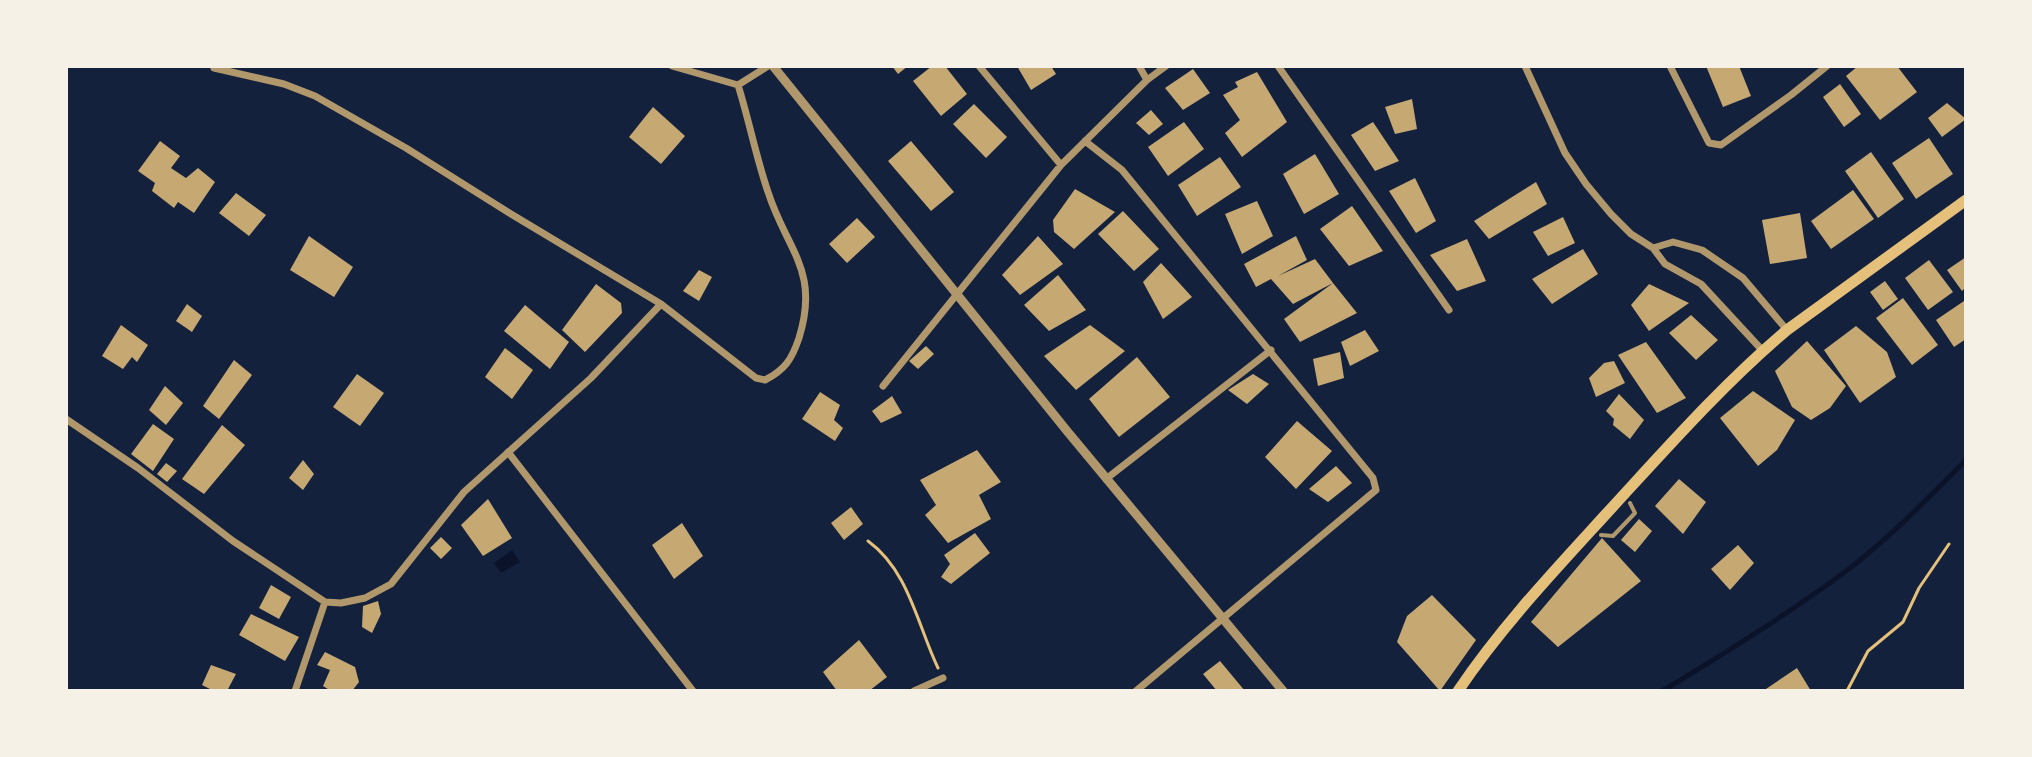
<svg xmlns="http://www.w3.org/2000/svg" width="2032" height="757" font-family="Commissioner,sans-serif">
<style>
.water{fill:#0b132b}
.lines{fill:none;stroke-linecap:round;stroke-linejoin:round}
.stream{stroke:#0b132b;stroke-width:5}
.building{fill:#c6a872}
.path{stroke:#e5c07b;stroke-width:3}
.service{stroke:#b1986c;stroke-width:4}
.minor{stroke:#b1986c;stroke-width:7}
.tertiary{stroke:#b1986c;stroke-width:9}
.primary{stroke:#e5c07b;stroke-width:11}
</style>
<rect width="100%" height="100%" fill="#14213d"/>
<path class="water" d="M512,550L520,562L501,573L494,563Z"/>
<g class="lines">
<path class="stream" d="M1662,691C1722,655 1782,618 1838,577C1885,543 1925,501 1966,460"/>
</g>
<path class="building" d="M892,66H908L898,74Z
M932,66H945L967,94L941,116L913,81Z
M1017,66H1051L1056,74L1031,90Z
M1706,66H1739L1751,96L1723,107Z
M1858,66H1897L1917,92L1880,120L1846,76Z
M1193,69L1210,93L1183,110L1165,88Z
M1257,72L1287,122L1242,157L1225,133L1240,120L1223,95L1238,87L1235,82Z
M1840,84L1861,114L1844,127L1823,97Z
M1412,99L1417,129L1395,134L1385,107Z
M1947,103L1966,119L1942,137L1928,118Z
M974,104L1007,137L986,158L953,124Z
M653,107L685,136L661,164L629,137Z
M1151,110L1163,124L1149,135L1136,123Z
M1184,122L1204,149L1168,176L1148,147Z
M1373,122L1399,161L1375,171L1351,135Z
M1929,138L1953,174L1916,199L1892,163Z
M160,141L180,156L171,168L186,178L198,168L215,182L194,213L178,202L174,208L152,191L155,183L138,171Z
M911,141L954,192L931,211L888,161Z
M1871,152L1904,199L1878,218L1845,171Z
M1315,154L1339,194L1304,214L1283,174Z
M1220,157L1241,187L1197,216L1178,185Z
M1415,178L1436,221L1416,233L1389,191Z
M1536,182L1547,204L1489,239L1474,221Z
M1075,189L1115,212L1074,249L1054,232L1053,220Z
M1853,190L1874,219L1831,249L1811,221Z
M236,193L266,215L249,236L219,213Z
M1257,201L1273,236L1242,254L1225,214Z
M1352,206L1383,251L1349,266L1320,229Z
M1123,211L1159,249L1134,271L1098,234Z
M1800,213L1807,258L1770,264L1762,220Z
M1563,217L1575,243L1548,256L1533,232Z
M857,218L875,237L847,263L829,244Z
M309,236L353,267L334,297L290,270Z
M1038,236L1063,264L1020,295L1002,275Z
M1296,236L1307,260L1278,276L1315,259L1333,283L1293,304L1271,279L1256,287L1244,264Z
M1467,239L1486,281L1457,291L1430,255Z
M1583,249L1598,274L1552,304L1532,279Z
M1966,257V287L1962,291L1947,270Z
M1929,260L1953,292L1928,310L1905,278Z
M1161,263L1192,297L1163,319L1143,282Z
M699,270L712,277L699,301L683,291Z
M1058,275L1086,310L1049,331L1024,305Z
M1885,281L1898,299L1883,310L1870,292Z
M1333,283L1357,313L1300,342L1284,319Z
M596,284L621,303L622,313L585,352L562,330Z
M1649,284L1689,303L1649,331L1631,305Z
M1903,298L1938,345L1912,365L1876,318Z
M1964,301L1966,339L1954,347L1936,320Z
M187,304L202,316L192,332L176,321Z
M525,305L569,342L550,369L504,331Z
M1691,315L1718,340L1696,360L1669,333Z
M121,325L148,345L137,362L132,357L123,369L102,356Z
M1090,325L1125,351L1076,390L1044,356Z
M1856,326L1887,352L1896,377L1860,403L1824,350Z
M1365,330L1379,351L1350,366L1341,342Z
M1807,341L1846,386L1830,408L1811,420L1792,407L1775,371Z
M1646,342L1686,398L1657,413L1618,355Z
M926,346L934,354L918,369L909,361Z
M505,348L533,370L512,399L485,377Z
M1340,352L1344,378L1318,386L1313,359Z
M1137,357L1170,397L1119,437L1089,399Z
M234,360L252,375L219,419L203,406Z
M1614,361L1625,383L1596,397L1589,378L1604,363Z
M357,374L384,393L360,426L333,407Z
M1253,374L1269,384L1247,404L1228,390Z
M165,386L183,403L166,425L149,410Z
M1753,391L1795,420L1777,450L1758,466L1720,418Z
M820,392L840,405L834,420L843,428L835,441L802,419Z
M1619,394L1644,420L1630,439L1613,425L1614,419L1606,411Z
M892,396L902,413L881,423L872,411Z
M1297,421L1332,451L1296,489L1265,457Z
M153,424L174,439L153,471L131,454Z
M222,425L245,445L204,494L182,479Z
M977,450L1001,482L979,495L991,519L948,543L925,515L936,505L920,480Z
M303,460L314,474L303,490L289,478Z
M166,463L177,471L167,482L157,474Z
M1336,466L1352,483L1328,502L1309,489Z
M1679,479L1706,502L1683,534L1655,506Z
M488,499L512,538L483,556L461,525Z
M851,507L863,524L844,540L831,523Z
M1639,519L1652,531L1635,552L1621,540Z
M682,523L703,556L674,579L652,545Z
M975,533L990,553L951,584L941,577L950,564L944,555Z
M441,537L452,548L441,559L430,548Z
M1602,538L1641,581L1558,647L1531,622Z
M1738,545L1754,563L1730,590L1711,569Z
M271,585L291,597L279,619L259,608Z
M1432,595L1476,640L1440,691L1397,642L1407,616Z
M378,601L381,614L372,633L362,627L363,606Z
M251,614L299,637L285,661L239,635Z
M859,640L887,677L869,691H837L823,672Z
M325,652L355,667L359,682L352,691H331L323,686L330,670L317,665Z
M1220,661L1245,691H1217L1203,674Z
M211,665L236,674L227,691H214L202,685Z
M1797,668L1811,691H1763Z"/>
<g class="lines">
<path class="path" d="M868,541C909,571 917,624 938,668
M1847,691L1868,651L1903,622L1919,588L1949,544"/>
<path class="service" d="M1601,535L1613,536L1635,513L1630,503"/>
<path class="minor" d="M672,66L738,85L768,66
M979,66L1061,165
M1139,66L1147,80
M1278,66L1449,310
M1525,66L1565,153L1586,184L1611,214L1631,234L1653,248L1665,264L1701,284L1762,350
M1670,66L1709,143L1721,145L1791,95L1827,66
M214,68L284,84L315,96L406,148L511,214L661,304L756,378L765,380C785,370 792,359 799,338C820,270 787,251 768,192C756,157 749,120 738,85
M1085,141L1122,170L1373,478L1376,490L1136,691
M1653,248L1673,242L1702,250L1743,278L1787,330
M883,386L1061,165L1147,80L1166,66
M66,419L138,468L233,541L325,602
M508,452L693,691
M1106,479L1271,350
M325,602L341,603L365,598L391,584L464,492L591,378L661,304
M295,691L325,602
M914,691L943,678"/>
<path class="tertiary" d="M773,66L1067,431L1283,691"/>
<path class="primary" d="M1458,691C1501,627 1555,570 1607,513C1665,450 1722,385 1787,330L1966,200"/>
</g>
<rect width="2032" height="757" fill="none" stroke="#f6f1e7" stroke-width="136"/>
</svg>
